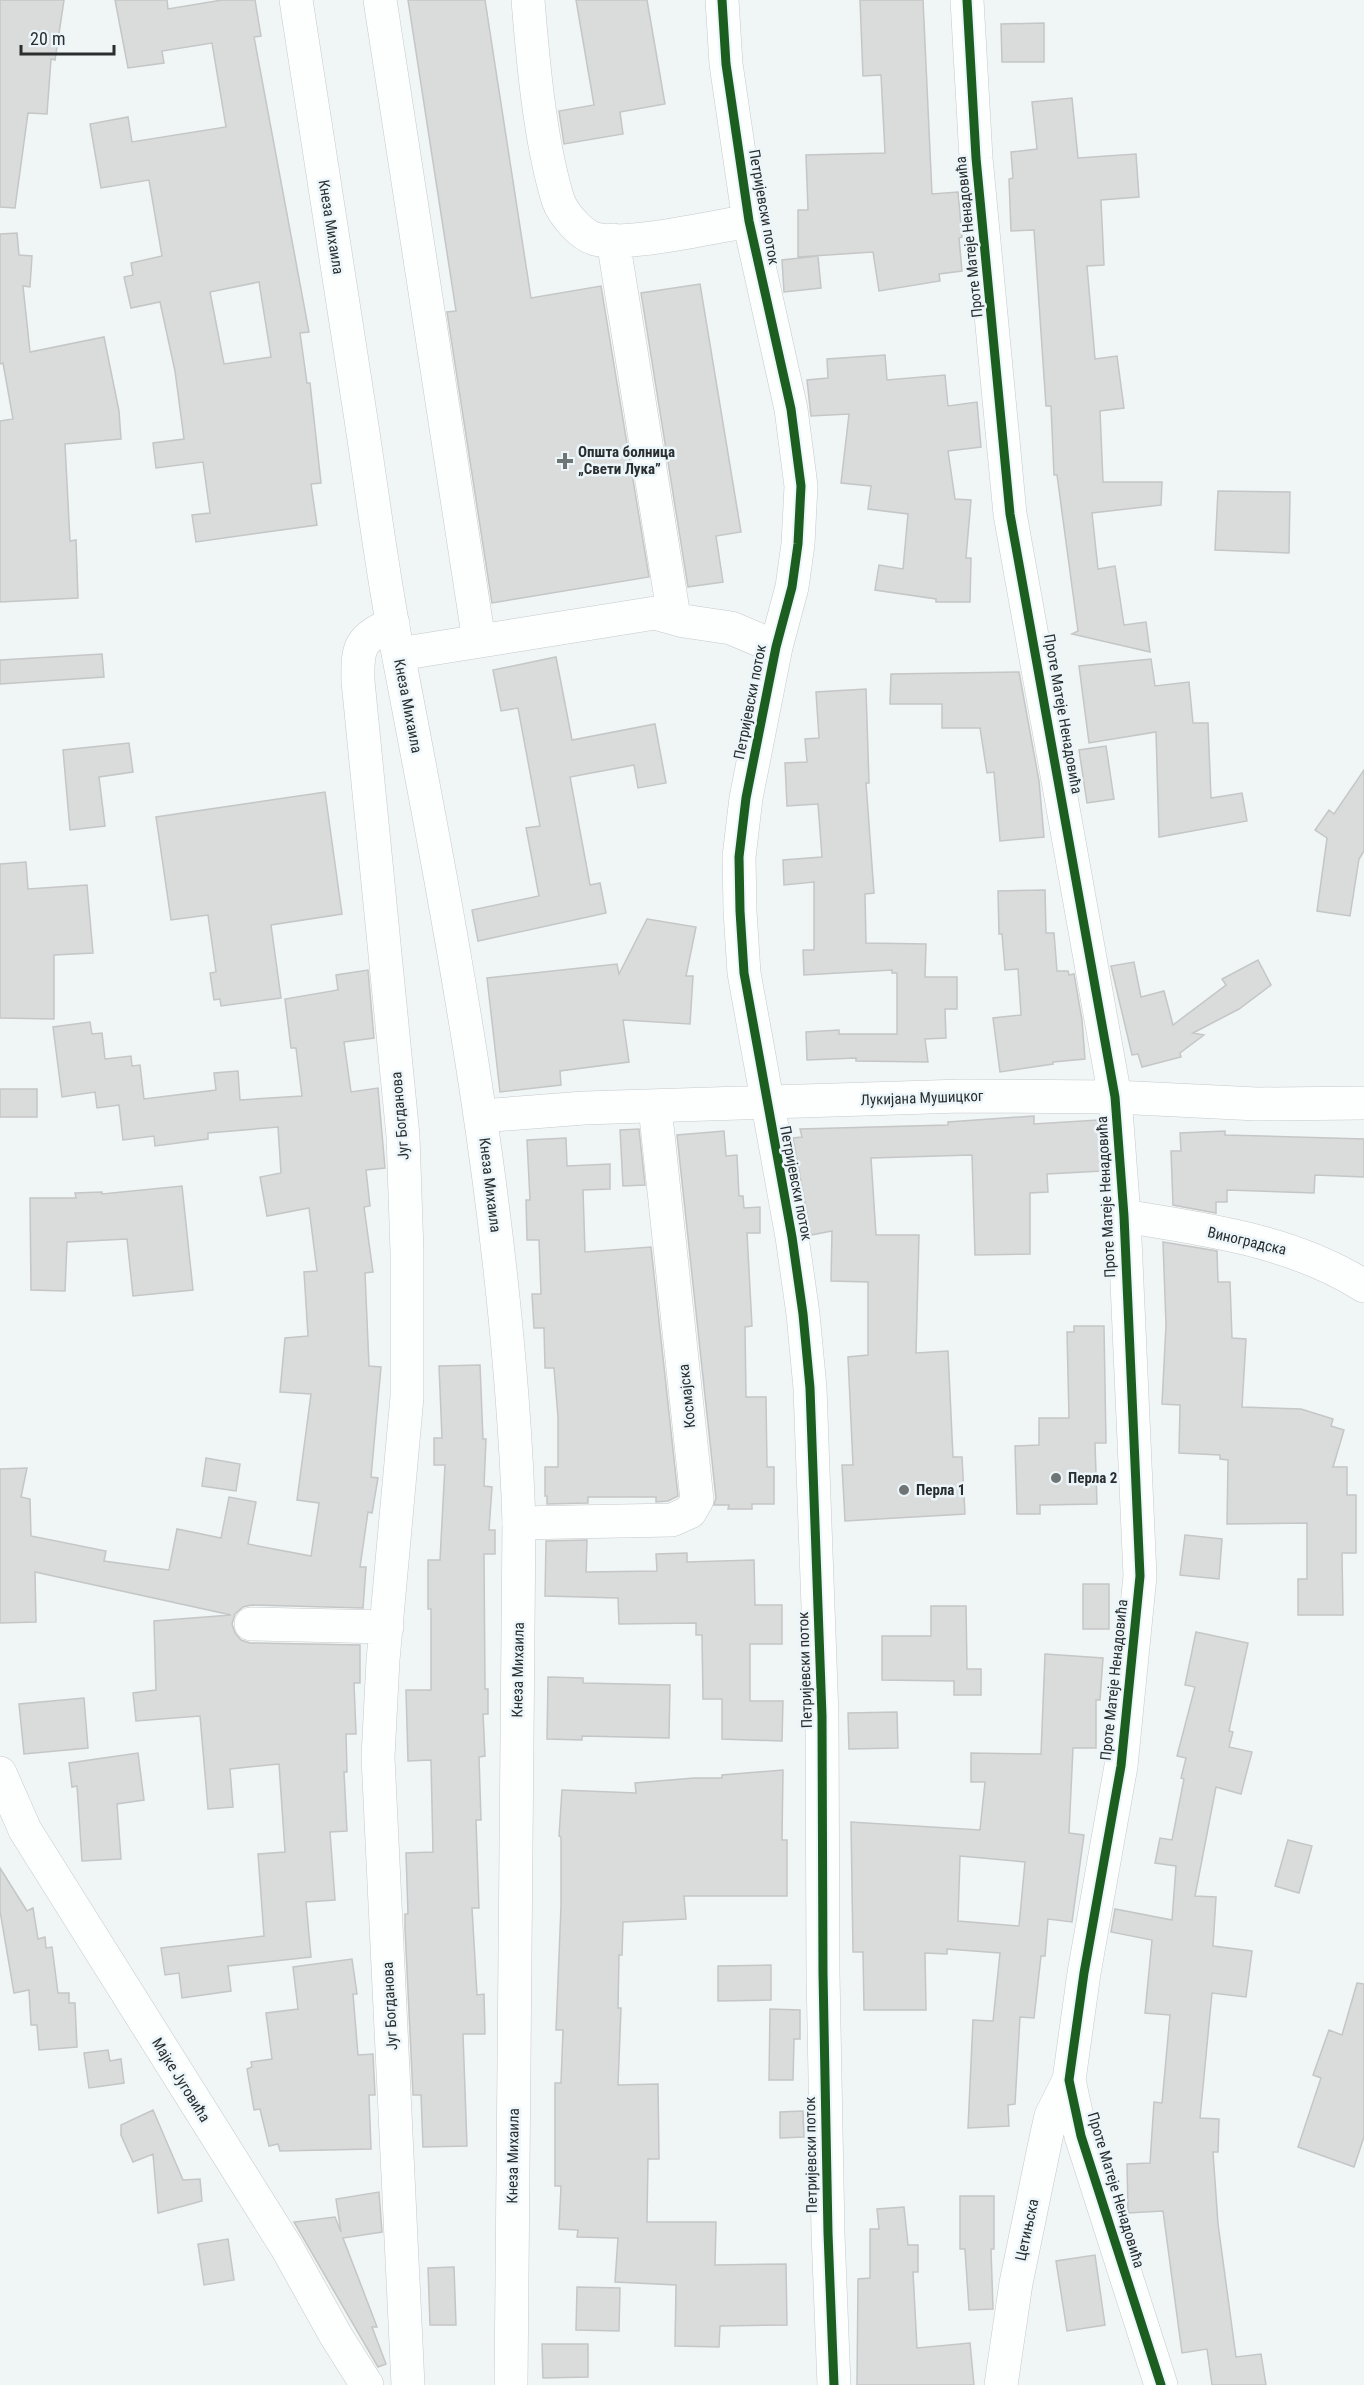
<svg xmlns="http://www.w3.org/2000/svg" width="1364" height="2385" font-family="'Roboto Condensed',sans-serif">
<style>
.building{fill:#dadbdb;stroke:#c5c6c6;stroke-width:1.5;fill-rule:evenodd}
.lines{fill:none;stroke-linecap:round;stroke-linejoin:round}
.minor-casing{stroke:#c6cacb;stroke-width:34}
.major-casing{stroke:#c6cacb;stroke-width:34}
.minor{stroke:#fdfefe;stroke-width:33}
.major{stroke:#fdfefe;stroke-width:33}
.cycleway-casing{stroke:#ecf6fa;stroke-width:13}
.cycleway{stroke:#1b5e20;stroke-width:9}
.poi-dot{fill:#6f7475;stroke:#ecf6fa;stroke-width:2}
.labels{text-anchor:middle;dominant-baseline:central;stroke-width:5;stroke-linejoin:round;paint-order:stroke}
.street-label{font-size:15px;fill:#2a2e2f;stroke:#ecf6fa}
.poi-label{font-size:15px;font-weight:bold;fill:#2a2e2f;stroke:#ecf6fa;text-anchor:start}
</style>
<rect width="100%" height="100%" fill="#f0f5f6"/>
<path class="building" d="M0,0H64L55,60L51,59L47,114L28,113L15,208L0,207Z
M115,0H167L168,9L222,0H255L261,36L254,37L309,332L300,333L307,383H310L321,483L311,484L317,525L196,542L192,515L210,513L203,462L156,468L153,443L184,439L175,371L160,302L131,308L124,277L133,275L131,263L162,256L149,180L101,188L90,124L128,117L132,142L226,127L212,43L162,51L164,63L128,68ZM259,282L271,357L224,364L210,292Z
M408,0H485L531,298L601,286L649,577L492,603L447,312L456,311Z
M576,0H647L665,104L620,112L623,134L564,144L559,111L594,105Z
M860,0H923L932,194L958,192L962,237L959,238L962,271L939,274L940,281L879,291L873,252L798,257V210H808L806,155L885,153L881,75L863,76Z
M1044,23V62H1002L1001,24Z
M1072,98L1078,158L1136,154L1139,197L1101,200L1104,265L1087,266L1095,359L1117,356L1124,408L1100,411L1103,482H1162L1161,505L1092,513L1098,569L1115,566L1124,625L1146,622L1150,652L1072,634L1078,631L1057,475H1054L1051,406H1046L1034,230L1011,231L1009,179L1013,178L1011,152L1037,149L1032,102Z
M17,233L19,255L32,256L30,287L23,286L30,352L104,337L119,411L121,439L65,444L70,541L76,540L78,598L0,602V421L13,419L3,363L0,364V234Z
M818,256L821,288L784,292L782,260Z
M700,284L741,532L716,536L723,582L688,587L641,293Z
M885,355L887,380L945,375L948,406L977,402L981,447L948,451L955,499L971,500L966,558H971L970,602H936V599L875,590L879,565L903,569L908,514L868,509L871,486L841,483L849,414L811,416L807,380L828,378L827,359Z
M1218,491L1290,492L1289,553L1215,550Z
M102,654L104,677L0,684V660Z
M556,657L572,740L655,724L666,783L638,788L634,765L570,777L590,885L600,883L606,913L478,941L472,910L539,896L526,828L540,826L518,708L501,711L493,670Z
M1151,659L1155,686L1189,682L1193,723H1208L1211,798L1242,793L1247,821L1159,837L1156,732L1089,743L1079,666Z
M1019,672L1039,781L1044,837L1000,841L994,772L987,773L980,728H942V704H890L891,674Z
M866,689L869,783H866L874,893L865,894L866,943L926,944L925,977H957V1009H945L946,1038L925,1039L928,1062L856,1061V1058L807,1060L806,1032L839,1030V1034H897V973H892V970L804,975L803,950H814V882L784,885L783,860L822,857L818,804L787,806L785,763L807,762L805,739L819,738L816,692Z
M129,743L133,772L99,777L105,826L70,830L63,750Z
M1106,746L1114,799L1087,803L1079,750Z
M1364,770V851L1359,859L1350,916L1317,911L1327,838L1315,830L1329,810L1334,814Z
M325,792L342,914L271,925L281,998L221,1006L220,999L214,1000L210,973L216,972L208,915L171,920L156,817Z
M26,862L28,889L87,885L93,953L54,955V1019L0,1018V864Z
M1045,890L1046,933H1054L1057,971H1068L1069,975L1074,974L1082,1020L1085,1059L1053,1062V1064L1000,1072L993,1018L1021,1015L1018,969L1005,970L1002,934H999L998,891Z
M647,919L696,927L686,976H693L690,1024L623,1020L629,1062L560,1071L561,1085L500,1092L487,978L617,964L619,974Z
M1258,960L1271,985L1239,1009L1193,1033L1204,1035L1180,1053L1181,1057L1142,1067L1138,1054L1132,1055L1111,966L1134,962L1141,997L1164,991L1173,1025L1226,985L1222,979Z
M368,970L374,1038L344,1042L351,1092L378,1088L385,1168L366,1170L370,1206L364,1207L373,1272L365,1273L369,1366L381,1367L371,1477L378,1478L372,1513L368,1512L360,1567H366L363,1608L251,1605L243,1607L235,1614L232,1624L235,1633L241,1640L250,1643L360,1645V1683H354L356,1734H346L347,1772H344L347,1831L330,1832L335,1900L306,1902L311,1957L228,1966L231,1991L182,1998L179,1973L165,1975L161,1948L264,1936L258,1854L285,1852L279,1764L230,1769L233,1807L208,1809L200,1716L136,1721L133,1693L156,1690L154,1621L231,1615L35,1572L36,1622L0,1623V1469L27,1468L21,1497L30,1499L31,1536L106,1551L104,1561L169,1570L177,1529L221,1538L229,1497L256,1502L248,1544L311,1556L319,1503L297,1500L311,1394L280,1392L285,1338L308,1336L304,1272L317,1271L309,1208L267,1216L260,1177L281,1173L278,1127L208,1133V1139L155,1146L154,1136L123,1140L119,1105L97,1108L95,1092L62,1097L53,1027L90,1022L92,1034L102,1033L105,1059L131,1056L132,1066L140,1065L144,1099L216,1090L214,1073L238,1071L240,1100L302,1096L296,1048H291L285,999L338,990L336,975Z
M0,1089H37V1117H0Z
M1034,1116V1124L1098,1120L1102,1171L1047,1174L1048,1192L1030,1193V1254L975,1255L972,1155L871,1158L876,1235H919L916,1353L948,1351L953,1457H962L965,1514L845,1521L842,1465H853L848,1357L868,1355V1282L831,1281L832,1231L811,1235L793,1138L802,1137L800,1129L948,1125V1122Z
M639,1129L645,1185L623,1186L620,1130Z
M724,1131L726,1156L737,1155L739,1196H743L744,1208L760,1207V1233H747L752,1326L745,1327L746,1397H766L767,1467H774V1504H752V1509H728L729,1505H714L716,1498L677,1135Z
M1225,1131V1135L1364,1139V1177L1315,1175L1314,1193L1227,1190V1202H1216V1213L1173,1205L1171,1151H1181L1180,1133Z
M566,1138L567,1166L610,1164V1189L583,1190L585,1252L651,1247L678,1496L668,1501L656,1502V1497H588V1503L547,1504V1496H545V1467H558V1417L554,1368H545L544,1328H534L532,1294H541L539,1240H527L526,1200H530L527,1140Z
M182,1186L193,1290L133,1296L127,1239L67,1242L65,1291L31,1290L30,1198H76L75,1193L102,1192V1194Z
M1163,1242L1217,1251L1218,1282H1230L1232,1338L1246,1339L1242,1407L1301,1409L1333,1419L1331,1426L1344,1430L1333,1467H1347V1495H1356V1553H1342L1343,1615H1298V1579H1307V1523L1227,1524L1228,1460L1220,1459V1455L1179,1453L1180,1405L1162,1404L1166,1325Z
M1074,1326H1104L1106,1443H1095L1097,1504L1040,1505V1514H1017L1015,1446L1039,1445V1418H1069L1067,1332H1074Z
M480,1365L483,1439H486L484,1486L492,1487L489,1530H495V1554H484L485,1689H488V1714H483L485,1756L479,1757L481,1820H476L479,1908H472L477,1995L484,1994L485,2034H463L467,2146L423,2147L421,2095H413L405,1928V1914H408L406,1853L433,1852L431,1760L408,1761L406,1690H431V1609H428V1560H440L445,1465H434V1438H442L439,1366Z
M206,1458L240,1464L236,1491L202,1486Z
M1185,1535L1222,1539L1219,1579L1180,1575Z
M587,1540L586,1572L657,1571L656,1554L687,1553V1562L754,1560L755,1605H782V1644H750V1701H783L782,1741L722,1739V1699H703L702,1635H696V1623L619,1624L618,1598L545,1596L546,1541Z
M1083,1584H1109V1629H1083Z
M931,1606H966L967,1669H981V1695H954V1681L882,1680V1636H931Z
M1196,1632L1248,1643L1229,1731L1233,1732L1229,1747L1252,1752L1241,1794L1216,1787L1195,1896L1216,1897L1213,1946L1252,1951L1246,1997L1212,1993L1200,2118L1219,2119L1218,2152H1213L1218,2224L1236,2357L1261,2354L1266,2385H1212L1207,2349L1182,2353L1163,2211L1128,2213L1127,2164L1150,2163L1154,2102L1162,2103L1170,2015L1145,2013L1152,1940L1111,1932L1115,1909L1172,1920L1176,1866L1155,1863L1160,1838L1172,1840L1184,1779L1181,1778L1186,1758L1177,1756L1195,1687L1185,1685Z
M1045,1654L1103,1658L1100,1700H1096V1748H1073L1069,1833L1084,1835L1072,1922L1048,1919L1045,1956H1041L1034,2018L1020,2017L1015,2104L1008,2105L1009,2126L968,2128L973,2020L993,2021L1000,1953L947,1949V1954L925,1953L926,2010H864L863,1952H853L851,1822L980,1830L985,1782H971V1753L1041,1754ZM960,1856L1025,1862L1019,1926L958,1921Z
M548,1677L583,1678V1683L670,1685L669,1738L582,1736V1740L547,1739Z
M84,1698L88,1748L24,1754L19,1704Z
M897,1712L898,1748L849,1749L848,1713Z
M138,1753L144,1800L117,1804L121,1859L82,1861L77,1786L72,1787L69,1763Z
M783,1770L782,1840H787V1896H684L686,1919L623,1922L622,1955H619L618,2008H621L618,2085L658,2084L659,2159H648L647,2222H716L715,2265L786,2264L787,2325L720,2326L719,2347L675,2346L676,2285L615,2282L618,2238L577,2237L578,2230L559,2229L561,2186H555V2083H561L563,2030H556L561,1906V1837L559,1836L562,1790L636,1793L635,1783L694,1778H722V1775Z
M1288,1840L1312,1846L1299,1893L1275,1886Z
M0,1868L27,1911L33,1908L38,1939L45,1937L46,1948L52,1947L58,1993H69V2003H75L77,2047L39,2050L37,2025H31L29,1990L14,1993L0,1911Z
M352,1959L357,1994H353L358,2055L373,2054L375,2095H369L371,2149L280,2151L278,2144L269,2146L260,2109L254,2110L247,2069L252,2067L251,2062L272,2059L266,2013L298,2009L293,1967Z
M771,1965V2000L718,2001V1966Z
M1357,1983L1364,1984V2137L1354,2167L1298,2147L1321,2078L1313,2075L1329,2030L1342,2035Z
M770,2009L800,2010V2039H794L793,2080H769Z
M108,2050L110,2061L121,2059L124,2083L89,2088L84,2053Z
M153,2110L183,2180L200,2179L202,2201L158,2213L153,2154L133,2162L121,2135V2125Z
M803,2111L804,2137L780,2138V2112Z
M379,2192L382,2232L343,2238L377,2327H372L386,2364L378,2367L294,2222L335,2217L341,2232L336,2199Z
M960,2196H994V2249H991L993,2309L969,2310L965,2249H960Z
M904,2207L908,2245H918V2272H913L917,2348L970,2343L974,2385H857L858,2279L870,2278V2229H879L877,2209Z
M228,2239L234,2280L204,2285L198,2244Z
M1095,2255L1105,2325L1067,2331L1056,2261Z
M454,2267L456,2325H430L428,2268Z
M577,2287L620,2288L619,2331L576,2330Z
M542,2344H588V2377L543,2378Z"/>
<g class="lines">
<defs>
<path id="minor" d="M380,0L479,641
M528,0C533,62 540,141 558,200C563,214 581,235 595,239C626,247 713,227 749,221
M722,0L726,64L749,221L791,409L801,486L798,544L792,587L776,647L746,798L739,857L740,911L744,973L792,1237L803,1314L810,1388L822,1716L823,1973L828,2233L834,2385
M967,0L976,158L1010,514L1115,1097L1124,1216L1140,1576L1121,1766L1084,1973L1069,2080L1081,2136L1161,2385
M613,240L674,617
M393,624C360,638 357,646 358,681L403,1136L407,1252V1397L383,1660L378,1757L408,2385
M399,654L655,613L684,621L731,628L776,647
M481,1116L584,1108L962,1096L1115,1097L1257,1104L1364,1103
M1124,1216C1207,1230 1291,1240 1364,1286
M519,1523L672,1520L690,1512L697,1500L655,1107
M251,1624L387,1627
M0,1773L25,1830L287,2248L336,2336L367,2385
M1001,2385L1016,2283L1046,2138L1051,2116L1069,2080"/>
<path id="major" d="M296,0C317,138 339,275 360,413C371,484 380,556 393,627C450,924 509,1221 519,1523L511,2385"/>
</defs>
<use href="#minor" class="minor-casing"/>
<use href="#major" class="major-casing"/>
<use href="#minor" class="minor"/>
<use href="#major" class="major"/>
<defs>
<path id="cycleway" d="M722,0L726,64L749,221L791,409L801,486L798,544L792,587L776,647L746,798L739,857L740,911L744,973L792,1237L803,1314L810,1388L822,1716L823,1973L828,2233L834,2385
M967,0L976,158L1010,514L1115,1097L1124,1216L1140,1576L1121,1766L1084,1973L1069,2080L1081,2136L1161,2385"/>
</defs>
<use href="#cycleway" class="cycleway-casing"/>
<use href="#cycleway" class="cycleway"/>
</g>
<g class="poi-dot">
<path d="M562 452h6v6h6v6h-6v6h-6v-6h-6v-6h6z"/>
<circle cx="1056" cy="1478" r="6"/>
<circle cx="904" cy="1490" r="6"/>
</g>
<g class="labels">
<g class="street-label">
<text transform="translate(764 207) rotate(80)">Петријевски поток</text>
<text transform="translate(331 227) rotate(81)">Кнеза Михаила</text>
<text transform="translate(969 237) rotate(-96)">Проте Матеје Ненадовића</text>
<text transform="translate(750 702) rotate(-79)">Петријевски поток</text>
<text transform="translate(408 706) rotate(79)">Кнеза Михаила</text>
<text transform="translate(1063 714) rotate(80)">Проте Матеје Ненадовића</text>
<text transform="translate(922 1098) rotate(-2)">Лукијана Мушицког</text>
<text transform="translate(400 1116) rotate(-95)">Југ Богданова</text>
<text transform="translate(796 1183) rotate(79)">Петријевски поток</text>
<text transform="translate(490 1185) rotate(83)">Кнеза Михаила</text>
<text transform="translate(1106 1197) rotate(-93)">Проте Матеје Ненадовића</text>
<text transform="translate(1247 1241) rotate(13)">Виноградска</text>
<text transform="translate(687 1396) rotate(-96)">Космајска</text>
<text transform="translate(518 1670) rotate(-89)">Кнеза Михаила</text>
<text transform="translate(805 1670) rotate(-92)">Петријевски поток</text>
<text transform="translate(1114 1680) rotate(-84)">Проте Матеје Ненадовића</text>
<text transform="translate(390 2006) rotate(-93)">Југ Богданова</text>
<text transform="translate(181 2080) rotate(58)">Мајке Југовића</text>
<text transform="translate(811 2155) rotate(-91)">Петријевски поток</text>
<text transform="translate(513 2156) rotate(-89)">Кнеза Михаила</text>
<text transform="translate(1116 2190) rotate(73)">Проте Матеје Ненадовића</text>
<text transform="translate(1027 2230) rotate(-78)">Цетињска</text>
</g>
<g class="poi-label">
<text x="578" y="452">Општа болница<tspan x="578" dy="17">„Свети Лука”</tspan></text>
<text x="1068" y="1478">Перла 2</text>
<text x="916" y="1490">Перла 1</text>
</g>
</g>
<path d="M21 45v9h93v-9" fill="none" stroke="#2a2e2f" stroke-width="3"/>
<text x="30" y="45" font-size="18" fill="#2a2e2f" stroke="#ecf6fa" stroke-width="4.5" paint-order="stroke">20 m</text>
</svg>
